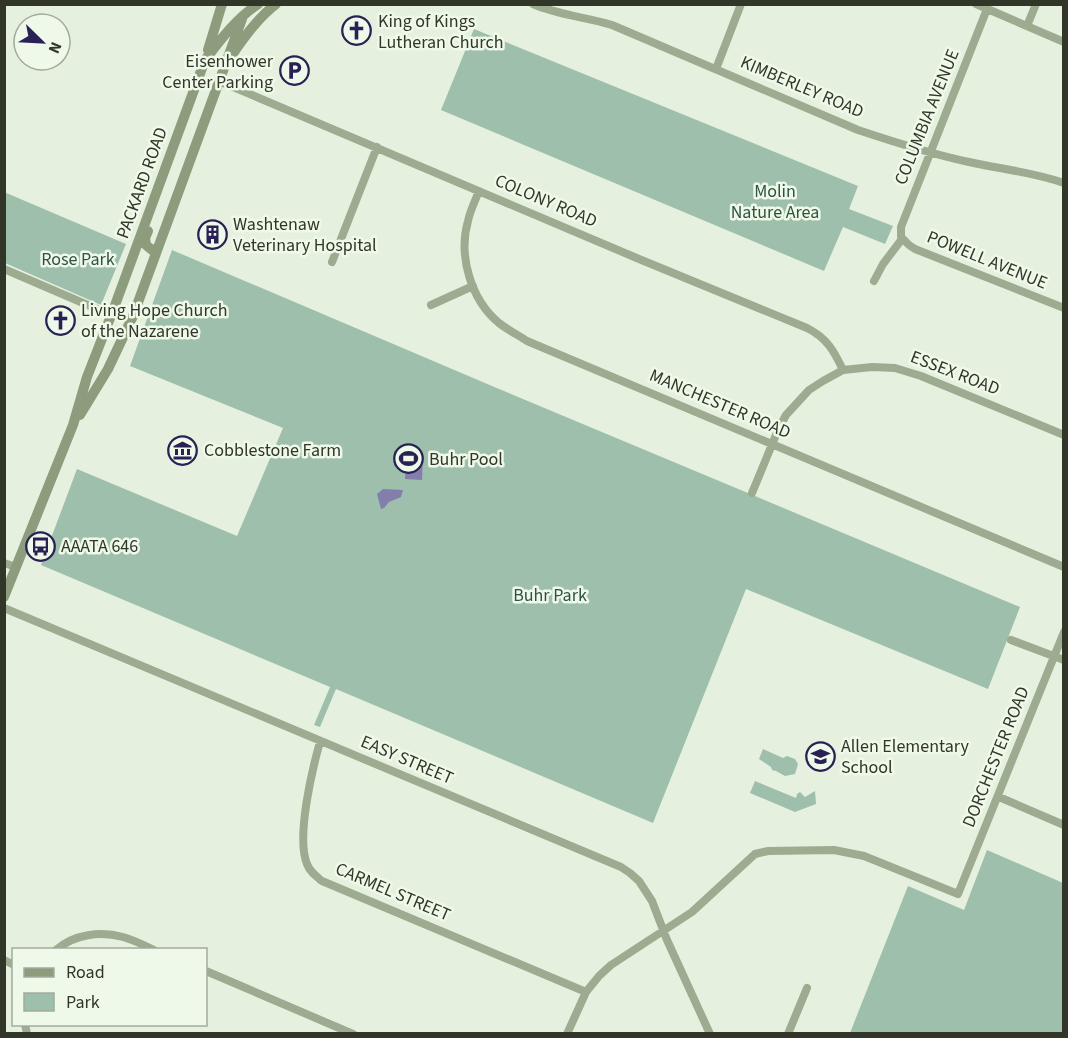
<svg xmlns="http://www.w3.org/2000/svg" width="1068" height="1038" font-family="'Source Sans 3',sans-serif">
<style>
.green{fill:#9ebfac}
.water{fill:#847eac}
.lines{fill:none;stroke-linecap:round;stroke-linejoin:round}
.street{stroke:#9dab90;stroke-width:8}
.secondary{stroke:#8d9c7c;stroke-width:10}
.labels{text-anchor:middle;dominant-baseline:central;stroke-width:5;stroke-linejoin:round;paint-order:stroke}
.poi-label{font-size:18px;fill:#313629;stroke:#eff9ea;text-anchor:start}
.street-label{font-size:18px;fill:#313629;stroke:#eff9ea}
.park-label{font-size:18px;fill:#2f533f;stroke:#eff9ea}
</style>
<rect width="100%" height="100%" fill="#e5f1de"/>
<path class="green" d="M474,29L858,186L849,209L893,226L885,244L843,227L824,271L441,110Z
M4,192L126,244L101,305L5,263Z
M172,250L492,386L1020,607L988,689L746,589L653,823L336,689L320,727L314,725L330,687L41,565L77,469L237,536L283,428L130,366Z
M763,749L783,758L787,756L795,759L798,764L795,774L785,776L776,771L772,770L771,767L759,759Z
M755,781L796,798L797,794L800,792L805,797L815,791L816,804L795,812L750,793Z
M987,850L1063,883V1033H850L908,886L964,910Z"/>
<path class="water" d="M394,451L423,453L422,480L405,479L406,466H394Z
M383,489L403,490L401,497L389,502L384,508L381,509L377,494Z"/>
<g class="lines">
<path class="street" d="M533,4C558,15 586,17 612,25L858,130C894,142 931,154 969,162C1000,169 1033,172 1064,183
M976,4L1064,42
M987,9L901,227V237L909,245L915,249L1064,308
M1027,26L1036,4
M716,69L741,4
M219,81L639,259L807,328C827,338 834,351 843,370
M479,191C475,201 470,211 468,221C458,256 471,300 499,323C508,330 518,335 527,341L1064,567
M332,262L377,147
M4,269L111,315
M874,281L883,264L902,239
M431,305L473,286
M752,493L778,430L786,415L809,390L823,381L843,370L872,367L895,368L921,376L1064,435
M4,563L16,567
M4,608L621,867L630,873L639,881L652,901L667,940L710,1034
M1011,640L1064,660
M320,742C312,770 296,837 307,864C310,872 316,876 322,881L586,992
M999,797L1064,825
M56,950C74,934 101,931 123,937C134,940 144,945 154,950
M4,960L14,965
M206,971L353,1034
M25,1024L27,1034
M567,1034L586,992L599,976L611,965L692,912L755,854L768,851L834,850L864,856L958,894L1064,632
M788,1034L807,988"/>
<path class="secondary" d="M208,50L222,4
M234,52C246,35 259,17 276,4
M148,231L145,238L146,245L152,250L158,248
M80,415L108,369L133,316L242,19
M4,597L73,425L87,377L114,308L205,60C221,39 236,19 258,4"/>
</g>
<defs>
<symbol id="church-ring" viewBox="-11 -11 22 22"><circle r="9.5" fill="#eff9ea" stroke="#292155" stroke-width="1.5"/><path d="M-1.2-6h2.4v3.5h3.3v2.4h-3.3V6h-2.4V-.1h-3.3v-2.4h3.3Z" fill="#292155"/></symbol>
<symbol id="parking-ring" viewBox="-11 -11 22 22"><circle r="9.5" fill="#eff9ea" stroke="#292155" stroke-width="1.5"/><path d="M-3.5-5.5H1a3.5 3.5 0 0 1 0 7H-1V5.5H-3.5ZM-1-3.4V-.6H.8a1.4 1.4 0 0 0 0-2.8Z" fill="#292155"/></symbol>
<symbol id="building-ring" viewBox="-11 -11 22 22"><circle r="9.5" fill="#eff9ea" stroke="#292155" stroke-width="1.5"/><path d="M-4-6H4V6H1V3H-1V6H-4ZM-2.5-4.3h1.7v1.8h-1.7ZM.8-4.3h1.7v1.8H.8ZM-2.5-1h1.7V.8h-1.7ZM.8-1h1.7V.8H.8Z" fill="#292155"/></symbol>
<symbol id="museum-ring" viewBox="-11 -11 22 22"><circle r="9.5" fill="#eff9ea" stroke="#292155" stroke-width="1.5"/><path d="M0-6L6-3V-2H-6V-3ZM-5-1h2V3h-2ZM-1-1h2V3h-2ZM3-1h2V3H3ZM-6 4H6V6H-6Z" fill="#292155"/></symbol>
<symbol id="stadium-ring" viewBox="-11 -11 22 22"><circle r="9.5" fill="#eff9ea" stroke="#292155" stroke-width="1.5"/><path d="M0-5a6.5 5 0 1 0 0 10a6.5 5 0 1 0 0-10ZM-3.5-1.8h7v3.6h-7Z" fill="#292155"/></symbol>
<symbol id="bus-ring" viewBox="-11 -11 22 22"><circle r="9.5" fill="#eff9ea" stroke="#292155" stroke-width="1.5"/><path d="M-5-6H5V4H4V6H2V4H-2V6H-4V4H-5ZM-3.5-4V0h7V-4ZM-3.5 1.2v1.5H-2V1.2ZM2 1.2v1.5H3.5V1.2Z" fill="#292155"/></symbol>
<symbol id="school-ring" viewBox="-11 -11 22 22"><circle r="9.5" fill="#eff9ea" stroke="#292155" stroke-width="1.5"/><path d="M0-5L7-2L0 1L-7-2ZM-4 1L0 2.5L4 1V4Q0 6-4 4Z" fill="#292155"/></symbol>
</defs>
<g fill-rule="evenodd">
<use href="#church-ring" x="340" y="14" width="33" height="33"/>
<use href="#parking-ring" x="278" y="54" width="33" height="33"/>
<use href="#building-ring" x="196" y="218" width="33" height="33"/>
<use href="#church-ring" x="44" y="304" width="33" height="33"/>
<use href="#museum-ring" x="166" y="434" width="33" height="33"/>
<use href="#stadium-ring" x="392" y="442" width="33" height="33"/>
<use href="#bus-ring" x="24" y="530" width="33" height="33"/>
<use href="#school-ring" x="804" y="740" width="33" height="33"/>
</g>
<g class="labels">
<g class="poi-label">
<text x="378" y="21">King of Kings<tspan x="378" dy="21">Lutheran Church</tspan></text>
<text x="273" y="61" text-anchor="end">Eisenhower<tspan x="273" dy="21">Center Parking</tspan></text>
<text x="233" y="224">Washtenaw<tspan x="233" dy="21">Veterinary Hospital</tspan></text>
<text x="81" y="310">Living Hope Church<tspan x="81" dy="21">of the Nazarene</tspan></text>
<text x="204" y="450">Cobblestone Farm</text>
<text x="429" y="459">Buhr Pool</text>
<text x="61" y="546">AAATA 646</text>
<text x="841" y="746">Allen Elementary<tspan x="841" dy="21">School</tspan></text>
</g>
<g class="street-label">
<text transform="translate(802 87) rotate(23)">KIMBERLEY ROAD</text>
<text transform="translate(927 117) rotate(-68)">COLUMBIA AVENUE</text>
<text transform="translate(142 183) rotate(-70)">PACKARD ROAD</text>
<text transform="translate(546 201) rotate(23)">COLONY ROAD</text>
<text transform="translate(987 260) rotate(22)">POWELL AVENUE</text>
<text transform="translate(955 373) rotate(21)">ESSEX ROAD</text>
<text transform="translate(720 404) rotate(23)">MANCHESTER ROAD</text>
<text transform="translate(996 757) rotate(-68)">DORCHESTER ROAD</text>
<text transform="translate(407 760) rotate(23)">EASY STREET</text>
<text transform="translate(393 892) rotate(23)">CARMEL STREET</text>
</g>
<g class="park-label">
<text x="775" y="191">Molin<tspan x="775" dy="21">Nature Area</tspan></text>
<text x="78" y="259">Rose Park</text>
<text x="550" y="595">Buhr Park</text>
</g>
</g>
<rect width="1068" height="1038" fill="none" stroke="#313629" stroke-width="12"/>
<rect x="12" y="948" width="195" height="78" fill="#eff9ea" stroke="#a3ab9d" stroke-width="1.5"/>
<rect x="24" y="968" width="30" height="9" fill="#8d9c7c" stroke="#a3ab9d" stroke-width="1.5"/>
<text x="66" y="978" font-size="18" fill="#313629">Road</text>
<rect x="24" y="993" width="30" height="18" fill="#9ebfac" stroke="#a3ab9d" stroke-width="1.5"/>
<text x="66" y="1008" font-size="18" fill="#313629">Park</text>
<g transform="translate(42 42) rotate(114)"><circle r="28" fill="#eff9ea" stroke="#a3ab9d" stroke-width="1.5"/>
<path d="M0-4.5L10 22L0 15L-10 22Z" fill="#292155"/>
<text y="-9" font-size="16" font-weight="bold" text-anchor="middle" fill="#313629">N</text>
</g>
</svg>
